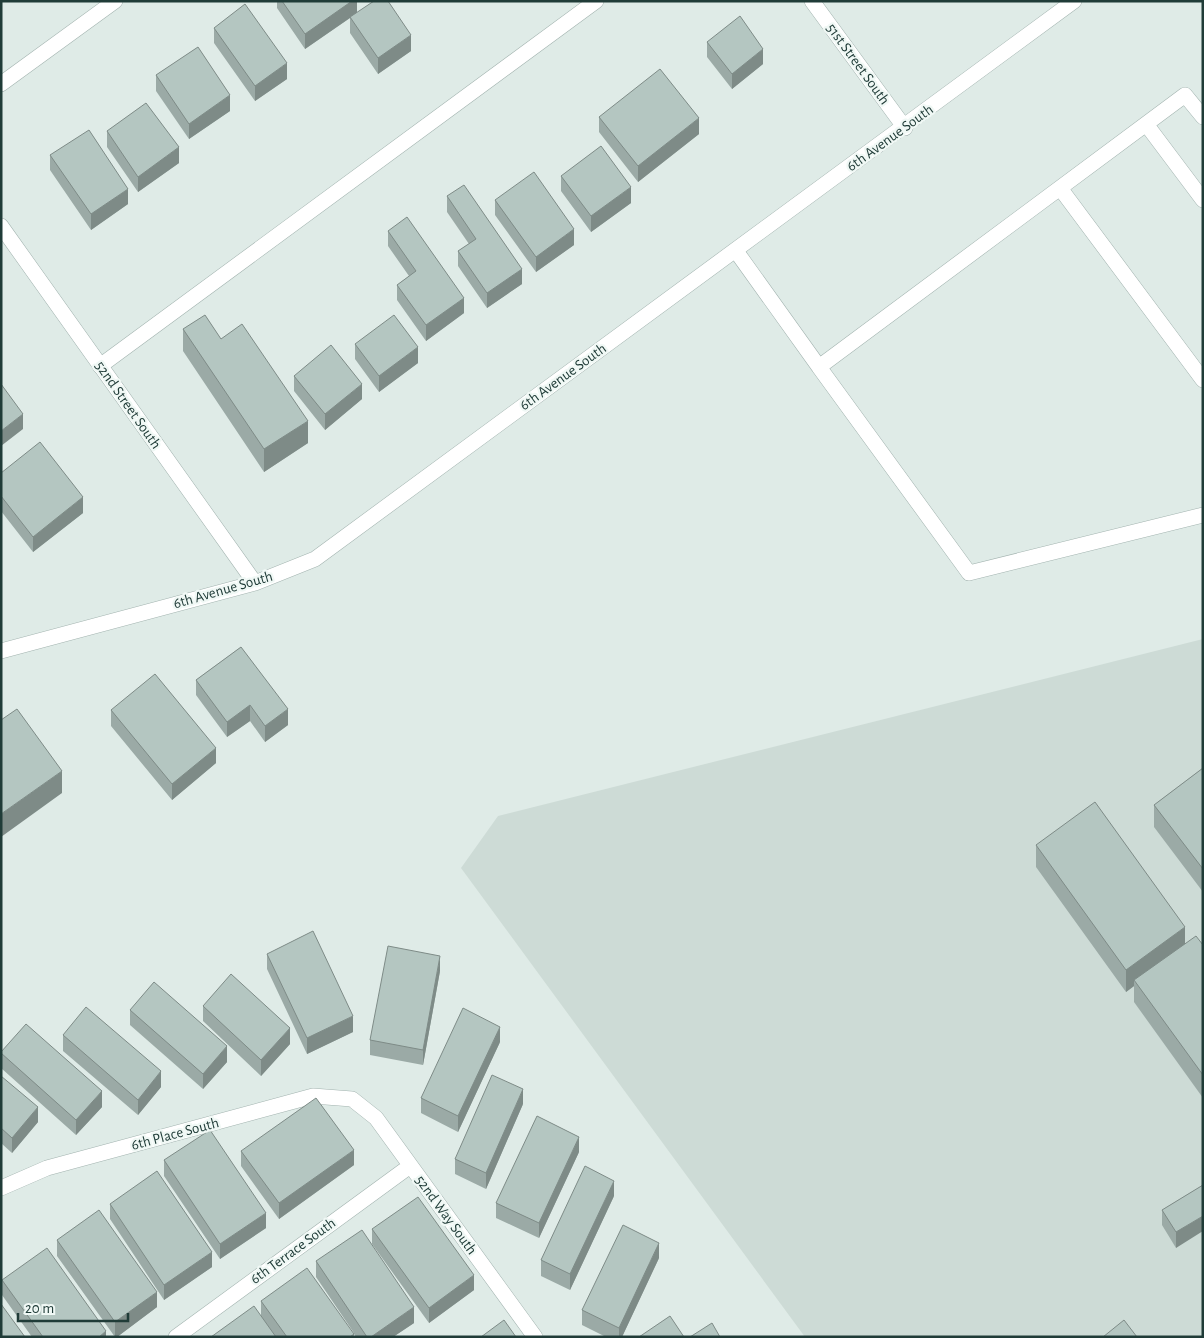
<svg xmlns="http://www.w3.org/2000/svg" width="1204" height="1338" font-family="'Alegreya Sans',sans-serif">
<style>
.built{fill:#cddbd6}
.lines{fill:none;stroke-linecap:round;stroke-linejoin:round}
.lane-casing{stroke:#a2b3af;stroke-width:16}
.street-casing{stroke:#a2b3af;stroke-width:16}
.lane{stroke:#fff;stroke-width:15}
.street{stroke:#fff;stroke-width:15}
.wall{fill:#9baaa6}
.shaded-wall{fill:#7e8b87}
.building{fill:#b4c6c1;stroke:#7e8b87}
.labels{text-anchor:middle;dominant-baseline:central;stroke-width:4.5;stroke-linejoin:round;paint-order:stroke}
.street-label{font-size:15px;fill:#203c38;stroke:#f0f8f5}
</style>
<rect width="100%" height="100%" fill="#dfebe7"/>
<path class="built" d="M1203,639V1337H805L461,868L498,816Z"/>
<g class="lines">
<defs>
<path id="lane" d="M1203,117L1185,95L819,367L969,573L1203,515
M1146,124L1203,200
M1060,188L1203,380
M736,251L819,367
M100,366L596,1"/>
<path id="street" d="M812,1L905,128
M1,84L115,1
M1,226L255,583
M1,651L255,583L315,559L1074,1
M1,1188L47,1168L313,1096L352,1099L376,1118L535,1337
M176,1337L410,1166"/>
</defs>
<use href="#lane" class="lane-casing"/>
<use href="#street" class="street-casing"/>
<use href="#lane" class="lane"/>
<use href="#street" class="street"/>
</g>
<path class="wall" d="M277,1H357V13L411,51L378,74L350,33V18L305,49L277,8Z
M214,28L287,79L255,101L214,43Z
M707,42L763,64L732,89L707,57Z
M156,75L230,111L189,139L156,91Z
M599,117L699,134L638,182L599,132Z
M107,131L179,163L138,192L107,147Z
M50,155L128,204L91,230L50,170Z
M561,176L631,203L591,232L561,191Z
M447,196L522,284L487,308L458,266V251L469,244L447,212Z
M495,200L574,245L536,272L495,215Z
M388,231L464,313L426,341L397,300V285L409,276L388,246Z
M183,329L221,339L308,443L264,472L183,351Z
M355,344L418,363L379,392L355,359Z
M294,376L362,399L325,430L294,391Z
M1,473L83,513L33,552L1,511Z
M241,647L288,725L265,742L250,721L227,737L196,695V680Z
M111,710L216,763L172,800L111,726Z
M1203,768V892L1154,827V805Z
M1036,845L1185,943L1203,945V1098L1134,1002V986L1126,992L1036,867Z
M267,954L353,1032L307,1054L267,969Z
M440,971L423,1065L370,1055V1040Z
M203,1006L290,1044L261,1076L203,1021Z
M130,1010L227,1062L203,1089L130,1025Z
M63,1035L161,1087L138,1115L63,1051Z
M500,1042L458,1132L421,1113V1098Z
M1,1052L102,1107L76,1135L1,1068Z
M1,1076L38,1122L12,1153L1,1143Z
M523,1104L486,1189L455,1174V1159Z
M241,1151L354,1165L279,1219L241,1166Z
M579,1152L539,1238L496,1218V1203Z
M164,1160L266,1228L220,1259L164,1176Z
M1203,1185L1176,1248L1162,1225V1210Z
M614,1196L570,1290L541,1276V1260Z
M110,1204L212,1267L164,1300L110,1219Z
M372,1229L474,1290L429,1323L372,1244Z
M57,1240L157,1307L117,1337H115L57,1256Z
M659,1258L622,1337H606L582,1325V1310Z
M316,1261L414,1323L393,1337H356L354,1334V1337H211L261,1315V1301L354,1333L316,1277Z
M2,1280L106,1337H32L2,1295Z"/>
<path class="shaded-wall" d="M352,1H357V13L305,49V34Z
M411,35V51L378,74V58Z
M763,49V64L732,89V74Z
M287,63V79L255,101V86Z
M230,95V111L189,139V124Z
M699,118V134L638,182V166Z
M179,147V163L138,192V177Z
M631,187V203L591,232V216Z
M128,189V204L91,230V214Z
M574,229V245L536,272V257Z
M522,269V284L487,308V293Z
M464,298V313L426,341V325Z
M418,347V363L379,392V376Z
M362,384V399L325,430V414Z
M23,414V429L1,446V431Z
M308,421V443L264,472V449Z
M83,497V513L33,552V537Z
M250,705V721L227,737V722Z
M288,709V725L265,742V726Z
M216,748V763L172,800V784Z
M62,771V793L1,837V814Z
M1185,927V949L1134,980V986L1126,992V970Z
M440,956V971L423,1065V1050Z
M353,1016V1032L307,1054V1038Z
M500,1027V1042L458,1132V1116Z
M290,1028V1044L261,1076V1060Z
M227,1046V1062L203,1089V1074Z
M161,1071V1087L138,1115V1100Z
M523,1089V1104L486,1189V1173Z
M102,1091V1107L76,1135V1120Z
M38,1107V1122L12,1153V1138Z
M579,1137V1152L539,1238V1223Z
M354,1150V1165L279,1219V1203Z
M614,1181V1196L570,1290V1274Z
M266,1213V1228L220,1259V1244Z
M1203,1216V1231L1176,1248V1232Z
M659,1243V1258L622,1337H619V1328Z
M212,1252V1267L164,1300V1285Z
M474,1275V1290L429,1323V1308Z
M157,1292V1307L117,1337H115V1322Z
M414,1307V1323L393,1337H371Z
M106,1331V1337H99Z"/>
<path class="building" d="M282,1H352L305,34Z
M374,1H388L411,35L378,58L350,17Z
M245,4L287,63L255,86L214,28Z
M740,16L763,49L732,74L707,42Z
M198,47L230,95L189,124L156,75Z
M660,69L699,118L638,166L599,117Z
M146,103L179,147L138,177L107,131Z
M89,130L128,189L91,214L50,155Z
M601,146L631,187L591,216L561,176Z
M534,172L574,229L536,257L495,200Z
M464,185L522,269L487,293L458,251L476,239L447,196Z
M407,217L464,298L426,325L397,285L416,271L388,231Z
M205,315L221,339L242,324L308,421L264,449L183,329Z
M394,315L418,347L379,376L355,344Z
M331,345L362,384L325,414L294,376Z
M1,384L23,414L1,431Z
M40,442L83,497L33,537L1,496V473Z
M241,647L288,709L265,726L250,705L227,722L196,680Z
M155,674L216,748L172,784L111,710Z
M17,709L62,771L1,814V720Z
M1203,768V869L1154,805Z
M1095,802L1185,927L1126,970L1036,845Z
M313,931L353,1016L307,1038L267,954Z
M1196,936L1203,945V1075L1134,980Z
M388,946L440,956L423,1050L370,1040Z
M231,974L290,1028L261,1060L203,1006Z
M154,982L227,1046L203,1074L130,1010Z
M86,1007L161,1071L138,1100L63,1035Z
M463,1008L500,1027L458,1116L421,1098Z
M26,1024L102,1091L76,1120L1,1053V1052Z
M492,1075L523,1089L486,1173L455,1159Z
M1,1076L38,1107L12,1138L1,1128Z
M316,1098L354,1150L279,1203L241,1151Z
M537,1116L579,1137L539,1223L496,1203Z
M210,1130L266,1213L220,1244L164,1160Z
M585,1166L614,1181L570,1274L541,1260Z
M157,1171L212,1252L164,1285L110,1204Z
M1203,1185V1216L1176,1232L1162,1210Z
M418,1197L474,1275L429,1308L372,1229Z
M99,1210L157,1292L115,1322L57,1240Z
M623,1225L659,1243L619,1328L582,1310Z
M362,1230L414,1307L371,1337H367L316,1261Z
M47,1248L106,1331L99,1337H43L2,1280Z
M307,1268L354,1334L350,1337H287L261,1301Z
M1,1304L25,1337H1Z
M254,1306L276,1337H211Z
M670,1316L684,1337H639Z
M504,1320L516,1337H481Z
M1124,1320L1137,1337H1103Z
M712,1323L720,1337H690Z"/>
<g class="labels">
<g class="street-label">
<text transform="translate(858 64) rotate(54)">51st Street South</text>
<text transform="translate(890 138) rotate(-36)">6th Avenue South</text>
<text transform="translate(563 377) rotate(-36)">6th Avenue South</text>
<text transform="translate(128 405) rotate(55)">52nd Street South</text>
<text transform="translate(223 590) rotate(-16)">6th Avenue South</text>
<text transform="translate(175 1134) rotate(-15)">6th Place South</text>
<text transform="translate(446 1215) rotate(54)">52nd Way South</text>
<text transform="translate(293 1251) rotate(-36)">6th Terrace South</text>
</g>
</g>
<rect width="1204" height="1338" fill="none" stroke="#203c38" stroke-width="5"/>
<path d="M18 1313v8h110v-8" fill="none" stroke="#203c38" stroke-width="2.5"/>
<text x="25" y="1313" font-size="15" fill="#203c38" stroke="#f0f8f5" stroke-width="4" paint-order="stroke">20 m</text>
</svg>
